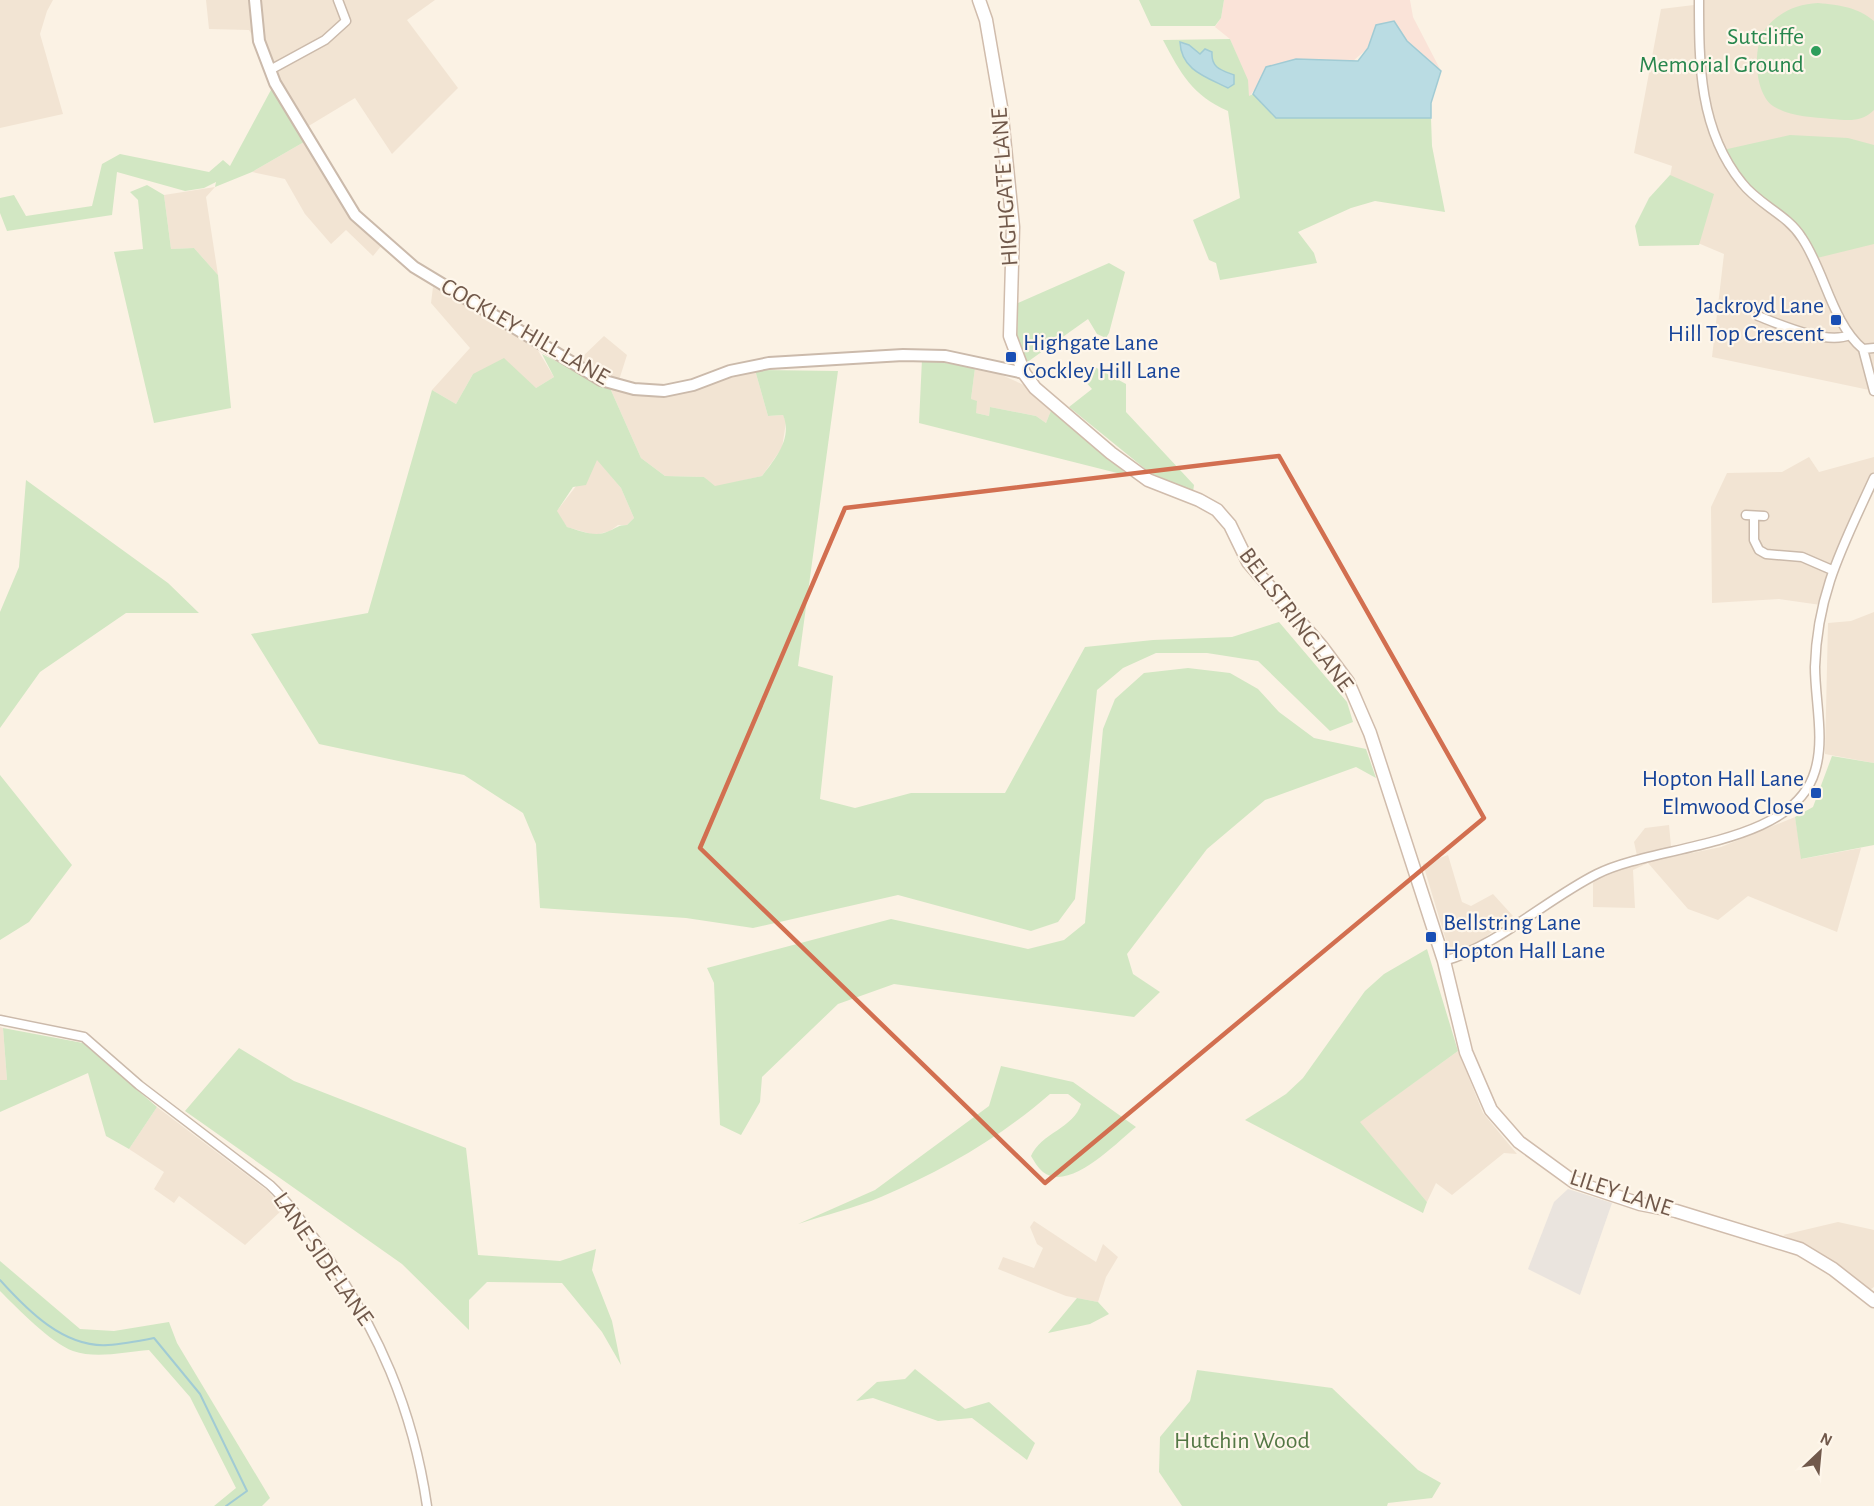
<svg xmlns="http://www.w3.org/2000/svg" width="1874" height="1506" font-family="'Alegreya Sans',sans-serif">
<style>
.residential{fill:#f2e4d3}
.commercial{fill:#fae3d8}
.industrial{fill:#eae4de}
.green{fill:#d2e7c3;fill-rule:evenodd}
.water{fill:#badce3;stroke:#a1cbd4;stroke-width:1.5}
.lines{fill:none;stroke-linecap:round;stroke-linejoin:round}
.stream{stroke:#a1cbd4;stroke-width:2}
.minor-casing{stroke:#cbbaab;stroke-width:11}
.tertiary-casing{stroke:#cbbaab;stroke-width:14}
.secondary-casing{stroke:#d0bcac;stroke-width:15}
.minor{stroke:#fff;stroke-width:8}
.tertiary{stroke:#fff;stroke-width:10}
.secondary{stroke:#fff;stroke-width:12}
.marked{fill:none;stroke:#d26f50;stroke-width:4.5;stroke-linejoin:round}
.leisure-dot{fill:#2e9e5b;stroke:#fef6ea;stroke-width:2}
.transit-dot{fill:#1a4fb4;stroke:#fef6ea;stroke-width:2}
.labels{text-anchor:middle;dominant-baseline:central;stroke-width:4.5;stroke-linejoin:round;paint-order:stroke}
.leisure-label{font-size:24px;fill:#27864d;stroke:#fef6ea;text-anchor:end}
.street-label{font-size:24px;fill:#71594b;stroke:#fef6ea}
.transit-label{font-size:24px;fill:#164399;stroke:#fef6ea;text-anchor:end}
.park-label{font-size:24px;fill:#537744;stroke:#fef6ea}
</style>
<rect width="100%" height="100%" fill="#fbf2e4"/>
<path class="residential" d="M0,0H53L47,11L40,34L63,114L0,128Z
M206,0H435L407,20L458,88L392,154L355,98L307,127L249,30L209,29Z
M1702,0H1874V391L1712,357L1724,254L1660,227L1672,166L1634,153L1661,9L1702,4Z
M304,142L353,218L382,245L373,256L346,230L331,244L305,214L285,179L252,172Z
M215,187L206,197L218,275L194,248L171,249L164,195Z
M433,287L534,344L554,377L536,388L473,374L456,404L432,390L470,348L431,303Z
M604,336L627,355L620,377L611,388L663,398L755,370L768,416L783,415L786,422L782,448L762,476L715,487L704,477L665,476L641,458L610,388L574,371L580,359Z
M975,368L993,371L1024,385L1052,408L1046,423L1036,416L990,407L989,416L976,413L971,399Z
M1809,457L1819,472L1874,457V478L1821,605L1779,599L1712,603L1711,507L1727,473L1782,472Z
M597,459L621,488L634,518L627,525H618L610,531L595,535L567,527L556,512Z
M1874,612V763L1825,754L1828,623L1851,621Z
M1795,817L1802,859L1861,848L1837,932L1748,896L1718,920L1688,909L1648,863L1633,870L1635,908L1593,907V883L1599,873L1638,860L1634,842L1645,828L1669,825L1672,857L1721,847Z
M1448,855L1462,902L1471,906L1493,894L1513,916L1475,945L1450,954L1423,864Z
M0,1027L3,1028L7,1080H0Z
M1458,1051L1483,1113L1517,1154L1504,1153L1452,1195L1436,1183L1427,1202L1359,1122Z
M157,1107L268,1191L283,1209L245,1245L179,1196L174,1203L154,1189L164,1172L129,1149Z
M1034,1221L1096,1262L1103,1244L1118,1257L1106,1277L1098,1302L1066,1296L998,1269L1003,1257L1034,1268L1043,1248L1037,1244L1030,1227Z
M1838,1222L1874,1230V1287L1868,1291L1814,1250L1783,1235Z"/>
<path class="commercial" d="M1224,0H1410L1413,17L1441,71L1407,41L1376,25L1368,48L1353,61L1296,59L1259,83L1249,97L1247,80L1230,39L1215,27L1221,18Z"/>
<path class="industrial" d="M1568,1189L1612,1203L1580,1295L1528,1269L1554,1202Z"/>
<path class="green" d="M1139,0H1224L1221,18L1215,26H1151Z
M1818,3C1840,5 1857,7 1874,21V110C1861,123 1848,120 1831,119C1811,117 1790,117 1773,106C1754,93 1752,45 1766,28C1780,11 1798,4 1818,3Z
M1230,39L1248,80L1249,96L1253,94L1276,118H1431L1432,146L1445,212L1375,201L1351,208L1298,232L1314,253L1317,263L1220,280L1216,263L1209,260L1193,220L1240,198L1228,111C1192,95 1181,74 1163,40Z
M272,88L304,142L252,172L215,187L216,182L204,188L185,191L117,172L112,215L7,231L0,213V198L14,195L26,216L92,206L102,164L120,154L209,172L223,160L230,166Z
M1790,135L1848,138L1874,145V244L1817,258L1805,237L1745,183L1723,150Z
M1670,175L1714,194L1699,245L1639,246L1635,226L1649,198Z
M147,185L164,195L171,249L194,248L218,275L231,408L154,423L114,252L143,249L138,200L130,192Z
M1109,263L1125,272L1109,333L1106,338L1097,334L1088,319L1026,363L1017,335L1018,303Z
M542,354L610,388L641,458L665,476L704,477L715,486L762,476C775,459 793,438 783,415L768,416L755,370L838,371L798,666L833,676L820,799L855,808L911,793H1005L1085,647L1153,640L1232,637L1279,622L1347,702L1353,722L1330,731L1258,661L1207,653H1156L1123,668L1097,690L1075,899L1058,922L1031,931L898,895L753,928L686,918L540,908L536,844L523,813L464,775L319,744L251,634L368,613L432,390L456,404L473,374L504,358L536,388L554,377ZM597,460L621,488L634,518L627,525C618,525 617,528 609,531C596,538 581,531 567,527L557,511L573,487L586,485Z
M922,359L975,368L971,399L977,401L976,413L989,416L990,407L1036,416L1046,423L1052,408L1129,476L919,423Z
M1093,366L1126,384V412L1194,485L1193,492L1149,472L1069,407L1092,389L1084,380Z
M26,480L168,583L199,613H126L40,672L0,728V612L19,567Z
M1188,668L1230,673L1258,689L1279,712L1314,738L1366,749L1376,778L1356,767L1265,800L1207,849L1127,954L1133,974L1160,992L1134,1017L894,984L838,1004L762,1077L760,1102L741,1135L720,1125L714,983L707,968L891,919L1028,949L1064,940L1085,923L1103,729L1115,699L1144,673Z
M1832,756L1874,763V845L1801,859L1795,817L1813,807Z
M0,775L72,865L29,922L0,940Z
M1427,949L1458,1051L1360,1122L1427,1202L1423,1213L1245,1120L1286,1094L1303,1078L1365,991L1384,974Z
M3,1028L83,1043L157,1107L129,1149L106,1136L88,1073L0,1112V1080H7Z
M239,1048L294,1081L466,1148L478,1255L560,1261L596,1249L592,1270L612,1321L621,1365L602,1332L562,1283L487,1282L469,1300V1330L402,1264L185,1111Z
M1001,1066L1073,1082L1136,1127C1117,1142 1069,1193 1043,1172C1038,1168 1034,1161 1031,1156C1041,1133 1074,1128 1081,1104L1068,1094H1050C1001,1137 942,1171 881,1197C855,1208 825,1215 798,1224L875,1190L989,1106Z
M0,1261L80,1329L114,1331L169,1322L177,1343L270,1498L262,1506H214L236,1488L190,1397L149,1350C125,1352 96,1359 73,1351C51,1343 18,1309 0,1291Z
M1077,1298L1098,1302L1109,1314L1090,1324L1048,1333Z
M915,1369L965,1409L989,1402L1035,1443L1027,1460L972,1418L938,1421L873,1398L856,1401L877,1382L905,1379Z
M1197,1370L1332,1388L1418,1470L1441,1483L1432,1498L1388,1503L1387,1506H1182L1159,1472L1160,1437L1190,1401Z"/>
<path class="water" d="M1394,21L1407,41L1441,71L1431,103V118H1276L1253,94L1266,67L1296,59L1358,61L1368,48L1376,25Z
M1180,42L1189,45L1200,54L1205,49L1212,52C1211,68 1221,70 1234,75V84L1228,88C1206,77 1181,70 1180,42Z"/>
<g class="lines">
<path class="stream" d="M0,1280C27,1310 64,1348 108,1345C124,1344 139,1341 154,1338L200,1394L247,1491L226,1506"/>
<defs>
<path id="minor" d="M1699,0C1699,64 1699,130 1742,183C1759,205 1787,214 1802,238C1825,272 1832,323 1863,349
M270,70L325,40L346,21L338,0
M1758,316C1781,325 1826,345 1850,335
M1863,349L1874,391
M1863,349L1874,348
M1746,515L1764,516
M1754,516V540L1759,550L1766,554L1802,557L1832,570
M1444,961C1497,946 1547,899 1597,874C1656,844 1793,847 1815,771C1825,739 1815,700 1815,667C1817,592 1844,544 1874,478
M0,1020L84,1037L139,1085L270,1185C290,1204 306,1226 322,1249C378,1329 413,1409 427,1506"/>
<path id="tertiary" d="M255,0L259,41L275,83L355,215L414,267L601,380L634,389L664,391L693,385L730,371L769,363L903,355L945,356L1024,373"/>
<path id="secondary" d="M979,0L986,20L1001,107L1013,227L1010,336L1024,373L1035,388L1111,453L1148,480L1199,500L1217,510L1230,525L1248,562L1322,647L1348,682L1370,733L1444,961L1466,1052L1491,1110L1519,1142L1574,1182L1640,1204L1676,1211L1800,1249L1833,1269L1874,1301"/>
</defs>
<use href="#minor" class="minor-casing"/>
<use href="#tertiary" class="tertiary-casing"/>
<use href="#secondary" class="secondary-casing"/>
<use href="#minor" class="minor"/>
<use href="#tertiary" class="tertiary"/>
<use href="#secondary" class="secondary"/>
</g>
<path class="marked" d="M1279,456L1484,818L1045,1183L700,848L845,508Z"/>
<circle class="leisure-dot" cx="1816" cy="51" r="6"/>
<g class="transit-dot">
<rect x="1830" y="314" width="12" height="12" rx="3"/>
<rect x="1005" y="351" width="12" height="12" rx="3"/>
<rect x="1810" y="787" width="12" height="12" rx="3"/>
<rect x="1425" y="931" width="12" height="12" rx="3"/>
</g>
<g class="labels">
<g class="leisure-label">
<text x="1804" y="37">Sutcliffe<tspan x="1804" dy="28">Memorial Ground</tspan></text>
</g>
<g class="street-label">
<text transform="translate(1005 187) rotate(-94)">HIGHGATE LANE</text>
<text transform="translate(525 332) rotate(30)">COCKLEY HILL LANE</text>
<text transform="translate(1296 620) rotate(53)">BELLSTRING LANE</text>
<text transform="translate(1621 1193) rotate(18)">LILEY LANE</text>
<text transform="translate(323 1259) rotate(55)">LANE SIDE LANE</text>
</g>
<g class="transit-label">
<text x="1824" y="306">Jackroyd Lane<tspan x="1824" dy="28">Hill Top Crescent</tspan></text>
<text x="1023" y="343" text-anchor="start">Highgate Lane<tspan x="1023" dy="28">Cockley Hill Lane</tspan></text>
<text x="1804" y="779">Hopton Hall Lane<tspan x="1804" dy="28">Elmwood Close</tspan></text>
<text x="1443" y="923" text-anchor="start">Bellstring Lane<tspan x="1443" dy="28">Hopton Hall Lane</tspan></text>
</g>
<g class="park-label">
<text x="1242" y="1441">Hutchin Wood</text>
</g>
</g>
<g transform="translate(1820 1452) rotate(26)" stroke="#fef6ea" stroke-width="4.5" paint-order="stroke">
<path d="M0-4.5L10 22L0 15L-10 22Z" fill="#71594b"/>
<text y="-9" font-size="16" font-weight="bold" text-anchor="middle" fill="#71594b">N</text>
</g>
</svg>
